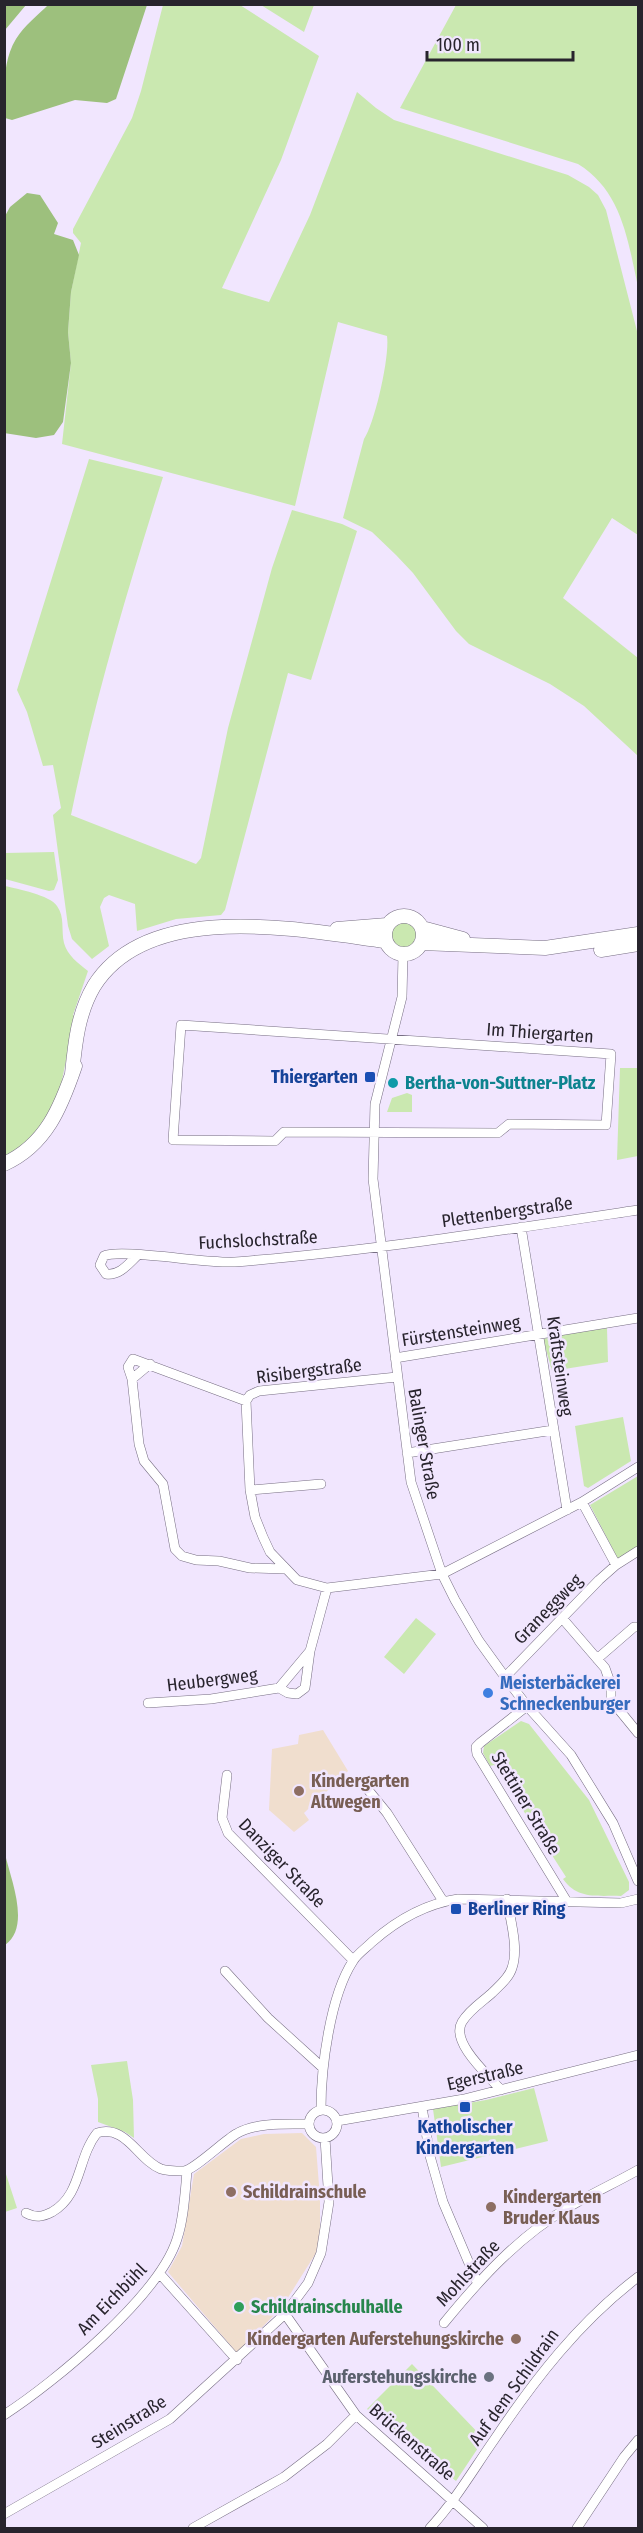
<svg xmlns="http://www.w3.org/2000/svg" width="643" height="2533" font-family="'Fira Sans Condensed',sans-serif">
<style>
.education{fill:#f0dece}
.green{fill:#cae8b0}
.forest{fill:#9dc07d}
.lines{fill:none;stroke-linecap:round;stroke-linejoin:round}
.street-casing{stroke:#776e83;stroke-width:10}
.secondary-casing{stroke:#776e83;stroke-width:15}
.street{stroke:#fff;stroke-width:9}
.secondary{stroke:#fff;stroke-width:14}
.transit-dot{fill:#1a4fb4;stroke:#f1e6fe;stroke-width:2}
.culture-dot{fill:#0f9aa8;stroke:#f1e6fe;stroke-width:2}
.shop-dot{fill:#3f7fe0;stroke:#f1e6fe;stroke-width:2}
.education-dot{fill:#8d6e63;stroke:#f1e6fe;stroke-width:2}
.leisure-dot{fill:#2e9e5b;stroke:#f1e6fe;stroke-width:2}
.worship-dot{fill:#6b7280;stroke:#f1e6fe;stroke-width:2}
.labels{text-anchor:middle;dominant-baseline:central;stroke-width:5;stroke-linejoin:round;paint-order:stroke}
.street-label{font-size:18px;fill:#28242d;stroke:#f1e6fe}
.transit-label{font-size:18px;font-weight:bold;fill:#164399;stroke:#f1e6fe;text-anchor:end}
.culture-label{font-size:18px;font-weight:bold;fill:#0d838f;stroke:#f1e6fe;text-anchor:start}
.shop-label{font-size:18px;font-weight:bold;fill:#366cbe;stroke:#f1e6fe;text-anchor:start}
.education-label{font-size:18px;font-weight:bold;fill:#785e54;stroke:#f1e6fe;text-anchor:start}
.leisure-label{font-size:18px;font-weight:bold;fill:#27864d;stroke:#f1e6fe;text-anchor:start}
.worship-label{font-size:18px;font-weight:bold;fill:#5b616d;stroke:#f1e6fe;text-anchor:end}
</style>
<rect width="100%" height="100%" fill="#f1e6fe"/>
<path class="education" d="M323,1730L348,1771L304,1813L309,1820L294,1832L269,1810L272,1749L298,1744L299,1735Z
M302,2133L316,2147L320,2198V2237L316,2253L282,2307L237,2353L168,2272L182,2246L194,2174L241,2139L264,2134Z"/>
<path class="green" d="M163,5H240L319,56L281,160L222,288L269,302L310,215L357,92L376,108L394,120L568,175L589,187L598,195L606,210L638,335V535L612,518L563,598L638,658V756L584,706L550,684L469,644L456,631L413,573L396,555L372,532L343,518L364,439C375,423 390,356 387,336L338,322L295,506L62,444L71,363L68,332L71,292L81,243L73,233V229L132,118L141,91Z
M261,5H314L304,32Z
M456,5H638V287C628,241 622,191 578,164L400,108Z
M89,459L163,477C128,588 94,701 71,815L196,864L201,858L228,728L272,568L292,510L342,524L357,531L311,680L288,673L225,910L221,915L176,919L137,931L135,904L109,895L104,898L100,907L109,946L92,959L72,939L68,926L53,815L61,808L53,765L43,766L27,712L17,690Z
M54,852L58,880L54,890L49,891L5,879V853Z
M5,886C17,889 50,895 57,906C65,917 61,930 64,943C67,955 79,964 88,971L73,1015L75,1016L58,1100L36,1134L5,1159Z
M389 935a15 15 0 1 1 30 0a15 15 0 1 1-30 0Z
M620,1068H638V1156L617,1160Z
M407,1093L412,1095V1112H387L392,1098Z
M607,1328L608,1362L552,1371L543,1339L575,1332Z
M623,1417L631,1461L588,1488L584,1486L575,1426Z
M638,1476V1550L620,1563L590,1505Z
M416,1618L436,1634L404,1674L384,1657Z
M521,1721L529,1724L589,1800L629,1882V1890L621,1896C597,1895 578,1900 563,1879L566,1877L494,1765L490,1766L483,1753L484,1746Z
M127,2061L133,2100L134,2138L125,2132L98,2122V2099L91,2065Z
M534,2088L548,2141L441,2167L433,2109L486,2100Z
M4,2168L17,2208L5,2212H4Z
M412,2364L484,2439L456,2481L367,2409Z"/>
<path class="forest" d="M5,4L26,5L5,30L4,5Z
M49,4L147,5L116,99L107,103L75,100L12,120L5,118C4,91 2,62 16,39C24,26 38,15 49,4Z
M27,193L40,195L58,223L54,234L73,240L79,255L71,292L68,332L71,363L63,422L54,435L36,438L4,433L5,216L10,207Z
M5,1854C11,1880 31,1927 5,1945Z"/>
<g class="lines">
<defs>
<path id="street" d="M403,955L402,997L375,1104L373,1179L411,1482L442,1574L455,1600L479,1641L505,1677L527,1706L571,1755L613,1823L638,1881
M181,1025L611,1054L606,1125L509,1124L498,1133L284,1132L275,1141L173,1140Z
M521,1227L567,1510
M138,1255C129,1263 120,1276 106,1274L100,1265L104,1256C119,1248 208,1264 235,1262C370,1251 505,1230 638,1210
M395,1358L638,1318
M397,1377L259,1391L250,1395L246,1401L250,1490L255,1517L263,1537L270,1552L297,1580L327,1588L442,1574L582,1502L638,1467
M132,1379L150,1364
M246,1401L133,1359L128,1367L132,1379L139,1444L144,1461L163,1484L175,1549L182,1556L196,1560L219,1561L250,1568L285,1569
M407,1453L553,1430
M250,1490L321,1484
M582,1502L616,1565
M562,1618L605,1668L611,1685V1700L638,1733
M597,1659L634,1627H638
M505,1677L599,1580L616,1565L638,1551
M279,1688L310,1651
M148,1703L211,1699L279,1688L288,1693L297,1694L305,1688L310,1651L327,1588
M527,1706L480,1743L476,1747L477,1754L566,1900
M227,1775L222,1818L228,1833L353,1960
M369,1791L387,1813L443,1901
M225,1971L268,2018L323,2068
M501,2090C488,2075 450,2042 462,2022C469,2010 482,2002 492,1993C499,1986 509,1978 512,1968C519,1948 510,1919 507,1899
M422,2107L430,2156L443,2202L477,2282
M321,2109C321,2068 330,1996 353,1961C357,1954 366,1948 372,1942C397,1920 424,1904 458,1899L621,1903L638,1899
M309 2124a14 14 0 1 1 28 0a14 14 0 1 1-28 0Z
M337,2121L464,2099L638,2055
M26,2213C36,2218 42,2217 52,2212C82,2195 77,2158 97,2133C126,2124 138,2160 161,2169C167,2171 178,2171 184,2171C194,2170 225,2140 236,2134C256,2122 287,2124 309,2124
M160,2274L237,2360
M285,2314L356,2415L483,2528
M444,2323C480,2279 519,2236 569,2207C591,2194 615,2183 638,2170
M4,2415C55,2382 159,2296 177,2239C184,2218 185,2193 187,2171
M4,2514L170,2419L285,2314L308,2283L321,2253L329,2202L325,2138
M193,2528L284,2477L327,2444L356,2415
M430,2528C455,2501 473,2470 494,2440C535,2379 579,2322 638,2277
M577,2528L624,2457L638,2440"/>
<path id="secondary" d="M385 935a19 19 0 1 1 38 0a19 19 0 1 1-38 0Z
M422,928L463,939
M337,929L387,925
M421,943L545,948L638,934
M601,950L638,944
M72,1074C75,1043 78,1013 94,986C149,899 300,930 385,941
M4,1164C46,1145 61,1107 75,1066"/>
</defs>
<use href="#street" class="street-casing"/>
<use href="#secondary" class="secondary-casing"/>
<use href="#street" class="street"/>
<use href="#secondary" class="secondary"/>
</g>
<g class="transit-dot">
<rect x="364" y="1071" width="12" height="12" rx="3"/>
<rect x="450" y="1903" width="12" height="12" rx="3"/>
<rect x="459" y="2101" width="12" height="12" rx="3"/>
</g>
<circle class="culture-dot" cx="393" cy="1083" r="6"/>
<circle class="shop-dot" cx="488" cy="1693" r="6"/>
<g class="education-dot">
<circle cx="299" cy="1791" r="6"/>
<circle cx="231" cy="2192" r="6"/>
<circle cx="491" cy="2207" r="6"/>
<circle cx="516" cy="2339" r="6"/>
</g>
<circle class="leisure-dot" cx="239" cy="2307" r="6"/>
<circle class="worship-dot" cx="489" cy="2377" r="6"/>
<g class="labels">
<g class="street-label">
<text transform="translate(540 1033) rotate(4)">Im Thiergarten</text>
<text transform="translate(507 1212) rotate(-8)">Plettenbergstraße</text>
<text transform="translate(258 1240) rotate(-3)">Fuchslochstraße</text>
<text transform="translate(461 1331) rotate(-9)">Fürstensteinweg</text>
<text transform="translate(560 1366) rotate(82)">Kraftsteinweg</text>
<text transform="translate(309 1371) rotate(-7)">Risibergstraße</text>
<text transform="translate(424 1444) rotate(80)">Balinger Straße</text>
<text transform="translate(548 1609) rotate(-46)">Graneggweg</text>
<text transform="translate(212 1680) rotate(-7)">Heubergweg</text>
<text transform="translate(526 1803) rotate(59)">Stettiner Straße</text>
<text transform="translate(282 1863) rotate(46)">Danziger Straße</text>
<text transform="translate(485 2076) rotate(-13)">Egerstraße</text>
<text transform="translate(468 2273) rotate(-47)">Mohlstraße</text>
<text transform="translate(112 2299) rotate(-46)">Am Eichbühl</text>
<text transform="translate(514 2387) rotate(-54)">Auf dem Schildrain</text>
<text transform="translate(129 2422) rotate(-32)">Steinstraße</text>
<text transform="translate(412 2442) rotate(41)">Brückenstraße</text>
</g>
<g class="transit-label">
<text x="358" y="1077">Thiergarten</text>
<text x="468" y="1909" text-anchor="start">Berliner Ring</text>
<text x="465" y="2127" text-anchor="middle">Katholischer<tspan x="465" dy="21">Kindergarten</tspan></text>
</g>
<g class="culture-label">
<text x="405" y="1083">Bertha-von-Suttner-Platz</text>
</g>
<g class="shop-label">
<text x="500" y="1683">Meisterbäckerei<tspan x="500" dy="21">Schneckenburger</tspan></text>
</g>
<g class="education-label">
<text x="311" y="1781">Kindergarten<tspan x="311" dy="21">Altwegen</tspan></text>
<text x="243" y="2192">Schildrainschule</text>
<text x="503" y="2197">Kindergarten<tspan x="503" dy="21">Bruder Klaus</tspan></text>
<text x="504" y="2339" text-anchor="end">Kindergarten Auferstehungskirche</text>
</g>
<g class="leisure-label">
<text x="251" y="2307">Schildrainschulhalle</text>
</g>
<g class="worship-label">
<text x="477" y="2377">Auferstehungskirche</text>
</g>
</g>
<rect width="643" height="2533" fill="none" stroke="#28242d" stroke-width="12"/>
<path d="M427 51v9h146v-9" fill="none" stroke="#28242d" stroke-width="3"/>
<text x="436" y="51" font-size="18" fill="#28242d" stroke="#f1e6fe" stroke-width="4.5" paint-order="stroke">100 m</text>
</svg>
